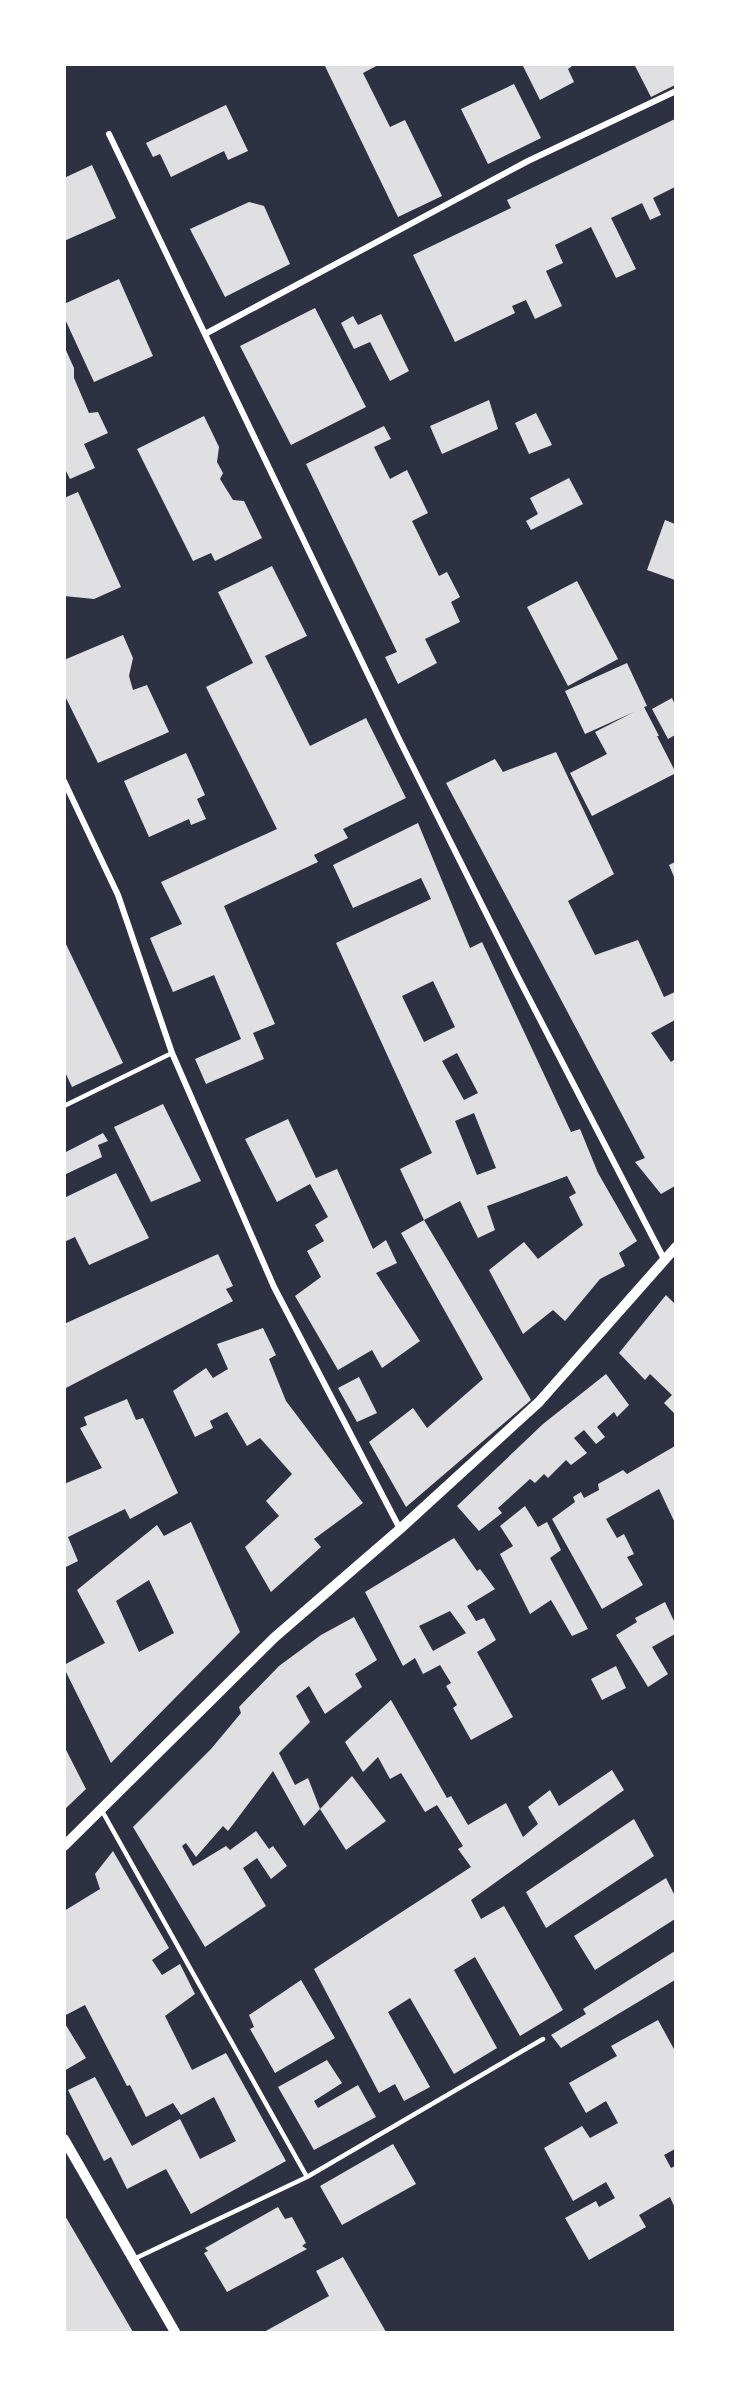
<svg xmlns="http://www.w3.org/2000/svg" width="740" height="2397" font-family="'PT Sans',sans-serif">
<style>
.building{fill:#e0e0e3;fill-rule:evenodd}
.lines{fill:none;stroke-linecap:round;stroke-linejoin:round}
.service{stroke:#fff;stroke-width:4.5}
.minor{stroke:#fff;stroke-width:6}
.tertiary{stroke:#fff;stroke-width:10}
</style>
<rect width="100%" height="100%" fill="#2d3142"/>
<path class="building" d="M324,64H380L363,73L390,127L405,120L442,196L398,217Z
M522,64H575L568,69L574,82L540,100Z
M634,64H675V85L651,97Z
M514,84L541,138L488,164L461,109Z
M226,105L248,151L228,160L224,151L171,177L160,154L153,157L146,143Z
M675,119V187L653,198L661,215L650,220L642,203L611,218L636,269L616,278L591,227L555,245L563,263L546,271L562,306L535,319L526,300L512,306L515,313L455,342L413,255L511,208L507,200Z
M92,165L116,218L64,241V178Z
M249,202L264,206L290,264L225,297L190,229Z
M119,279L153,356L94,382L64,317V304Z
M315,308L366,407L291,445L240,346Z
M381,314L409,371L390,381L370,342L354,349L341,323L353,316L358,325Z
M64,346L74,368V378L89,413L98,412L108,433L84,444L95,468L70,479L64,467Z
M489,400L498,429L442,454L430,426Z
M536,413L552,445L529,454L515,423Z
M204,416L219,447L217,462L223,473L220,479L233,500L244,501L262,538L215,561L211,553L193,561L137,449Z
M384,426L391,439L374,447L390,479L407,470L428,513L412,521L439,576L447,572L460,597L451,602L460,622L425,639L437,663L398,684L385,657L397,652L306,464Z
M569,478L583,504L531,530L526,521L538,514L530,498Z
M78,492L121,587L94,599L64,596V498Z
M665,520L675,524V580L647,570Z
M272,566L307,636L265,656L310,746L366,718L406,798L343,829L348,838L314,855L318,862L224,906L275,1024L253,1033L264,1059L206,1084L195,1059L241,1039L214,975L173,992L150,938L182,924L161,882L277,829L206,687L253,663L218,592Z
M577,581L618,659L568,686L527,607Z
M123,635L133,658L129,676L133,690L147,685L169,732L98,763L64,694V660Z
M627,663L647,706L644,707L659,736H657L676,773L592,816L570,773L607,754L595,732L634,712L585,734L565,691Z
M672,698L675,705V735L668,739L652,709Z
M556,752L614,874L568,901L595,955L638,940L664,997L675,992V1020L651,1033L671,1062L675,1059V1186L661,1194L635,1162L645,1158L446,783L495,759L503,772Z
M186,753L205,795L197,799L206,819L191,825L189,819L149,837L124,781Z
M418,823L470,948L482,942L571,1132L580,1129L598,1173L637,1241L619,1253L625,1266L600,1279L565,1321L553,1310L523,1334L489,1270L524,1242L538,1259L583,1225L569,1197L576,1193L567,1176L487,1206L495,1230L478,1238L460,1201L424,1220L531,1400L406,1507L369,1442L413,1408L427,1428L483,1379L401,1233L424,1220L400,1169L432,1153L336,943L431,899L421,878L353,908L333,865ZM433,981L455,1027L424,1042L402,996ZM457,1053L478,1093L464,1100L442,1061ZM474,1113L496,1168L477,1175L455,1121Z
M675,862V879L669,865Z
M64,940L123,1063L72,1087L64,1070Z
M163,1104L201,1181L151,1202L114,1127Z
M288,1119L316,1178L337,1169L373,1249L386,1240L397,1263L376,1273L420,1341L382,1368L372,1350L338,1370L295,1296L321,1277L307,1251L324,1241L315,1225L328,1217L310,1184L277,1202L245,1139Z
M103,1133L108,1141L98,1145L102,1157L64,1175V1153Z
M116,1173L149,1238L89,1265L75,1237L64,1242V1198Z
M218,1254L233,1286L226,1289L233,1301L64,1389V1324Z
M666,1295L675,1304V1414L664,1403L672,1395L650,1374L645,1380L619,1353Z
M263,1328L276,1355L269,1359L286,1401L363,1503L314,1539L321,1547L271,1592L245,1547L279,1516L266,1501L292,1474L260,1438L247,1446L227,1412L210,1421L213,1428L195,1437L173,1391L206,1368L213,1378L228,1369L217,1344Z
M606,1374L629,1405L617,1417L614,1412L597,1427L605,1437L596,1444L584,1430L574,1438L587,1453L571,1465L566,1460L548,1478L544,1474L535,1483L530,1479L498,1508L502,1513L479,1531L457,1506L543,1424Z
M359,1377L377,1413L357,1422L338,1388Z
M127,1399L136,1420L143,1418L178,1493L130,1519L125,1509L68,1537L78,1561L64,1568V1484L102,1468L80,1428L87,1425L84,1417Z
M675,1446V1523L659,1489L606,1519L617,1538L624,1534L634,1554L627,1557L643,1585L602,1609L552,1519L575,1502L573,1497L581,1492L584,1498L599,1490L598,1484L623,1470L627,1474Z
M525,1506L538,1527L547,1522L561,1550L550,1558L588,1629L572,1636L551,1600L530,1614L500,1554L513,1546L500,1526Z
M191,1522L240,1632L111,1763L64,1668V1665L105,1643L77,1590L157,1525L164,1536ZM149,1580L174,1633L139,1652L116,1601Z
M454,1538L477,1571L480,1569L495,1589L467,1606L476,1621L484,1618L496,1640L477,1652L513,1717L471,1740L453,1708L457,1705L446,1686L451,1683L440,1665L423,1674L415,1658L403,1666L365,1592ZM450,1611L466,1633L433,1651L419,1626Z
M665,1602L675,1623V1634L652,1647L668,1674L648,1687L616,1635L637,1622L635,1618Z
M354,1617L377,1660L355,1674L362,1687L325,1714L309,1686L296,1696L310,1722L279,1753L295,1785L308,1778L320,1809L304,1826L273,1771L228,1831L223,1826L196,1857L186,1843L182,1846L193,1866L226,1846L230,1850L256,1831L269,1849L273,1846L287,1866L271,1879L257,1858L243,1868L266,1906L205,1947L133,1827L211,1749L241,1713L239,1707L279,1666L321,1635Z
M616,1666L626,1688L602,1700L591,1679Z
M391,1700L447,1798L451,1796L468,1825L506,1803L523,1837L538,1824L528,1807L550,1790L559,1806L612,1770L624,1790L471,1900L481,1919L504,1906L563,2010L520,2036L475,1957L454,1970L497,2048L454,2074L410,1998L388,2012L430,2087L404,2101L395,2084L379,2093L314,1969L471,1867L458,1849L463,1846L437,1805L425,1812L401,1773L390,1779L378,1757L363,1772L345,1742Z
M64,1746L86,1789L64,1810Z
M352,1776L386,1821L346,1850L320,1809Z
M634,1819L654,1856L546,1928L526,1892Z
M113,1851L169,1948L152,1960L162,1975L180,1964L195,1994L165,2016L192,2070L226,2053L286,2161L191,2214L166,2169L127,2189L111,2157L104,2161L68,2090L95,2077L132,2146L180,2119L200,2159L236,2141L214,2097L181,2115L173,2103L146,2117L130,2085L127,2086L85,2005L64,2016V1911L100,1889L95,1874Z
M666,1878L675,1896V1919L595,1970L574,1936Z
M675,1951V1980L561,2048L551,2035L586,2014L583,2009Z
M301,1980L335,2038L275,2073L250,2029L254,2027L249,2015Z
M658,2020L675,2051V2149L664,2155L671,2168L675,2166V2208L670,2197L639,2215L646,2227L589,2260L565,2218L596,2201L599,2207L615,2198L606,2182L573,2201L544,2148L582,2126L590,2138L618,2123L606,2101L586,2113L569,2083L617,2056L611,2046Z
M64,2022L86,2058L64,2071Z
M327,2060L342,2083L314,2101L318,2108L358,2085L376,2117L314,2150L278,2087Z
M393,2144L416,2184L342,2225L320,2186Z
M278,2207L285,2219L292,2217L306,2243L302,2246L307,2249L227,2292L204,2253L208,2251L205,2248Z
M64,2214L133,2332H64Z
M343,2257L386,2332H264L329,2296L316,2271Z"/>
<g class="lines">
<path class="service" d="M64,1106L172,1053
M101,1809L307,2177
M134,2259L307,2177L543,2039"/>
<path class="minor" d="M109,134L398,737L518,977L665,1261
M205,334L528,161L676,91
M64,781L118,895L172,1053L274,1287L400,1529"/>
<path class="tertiary" d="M64,1846L275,1637L400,1529L539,1402L676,1247
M64,2139L175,2332"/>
</g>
<rect width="740" height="2397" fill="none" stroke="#ffffff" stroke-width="132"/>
</svg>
